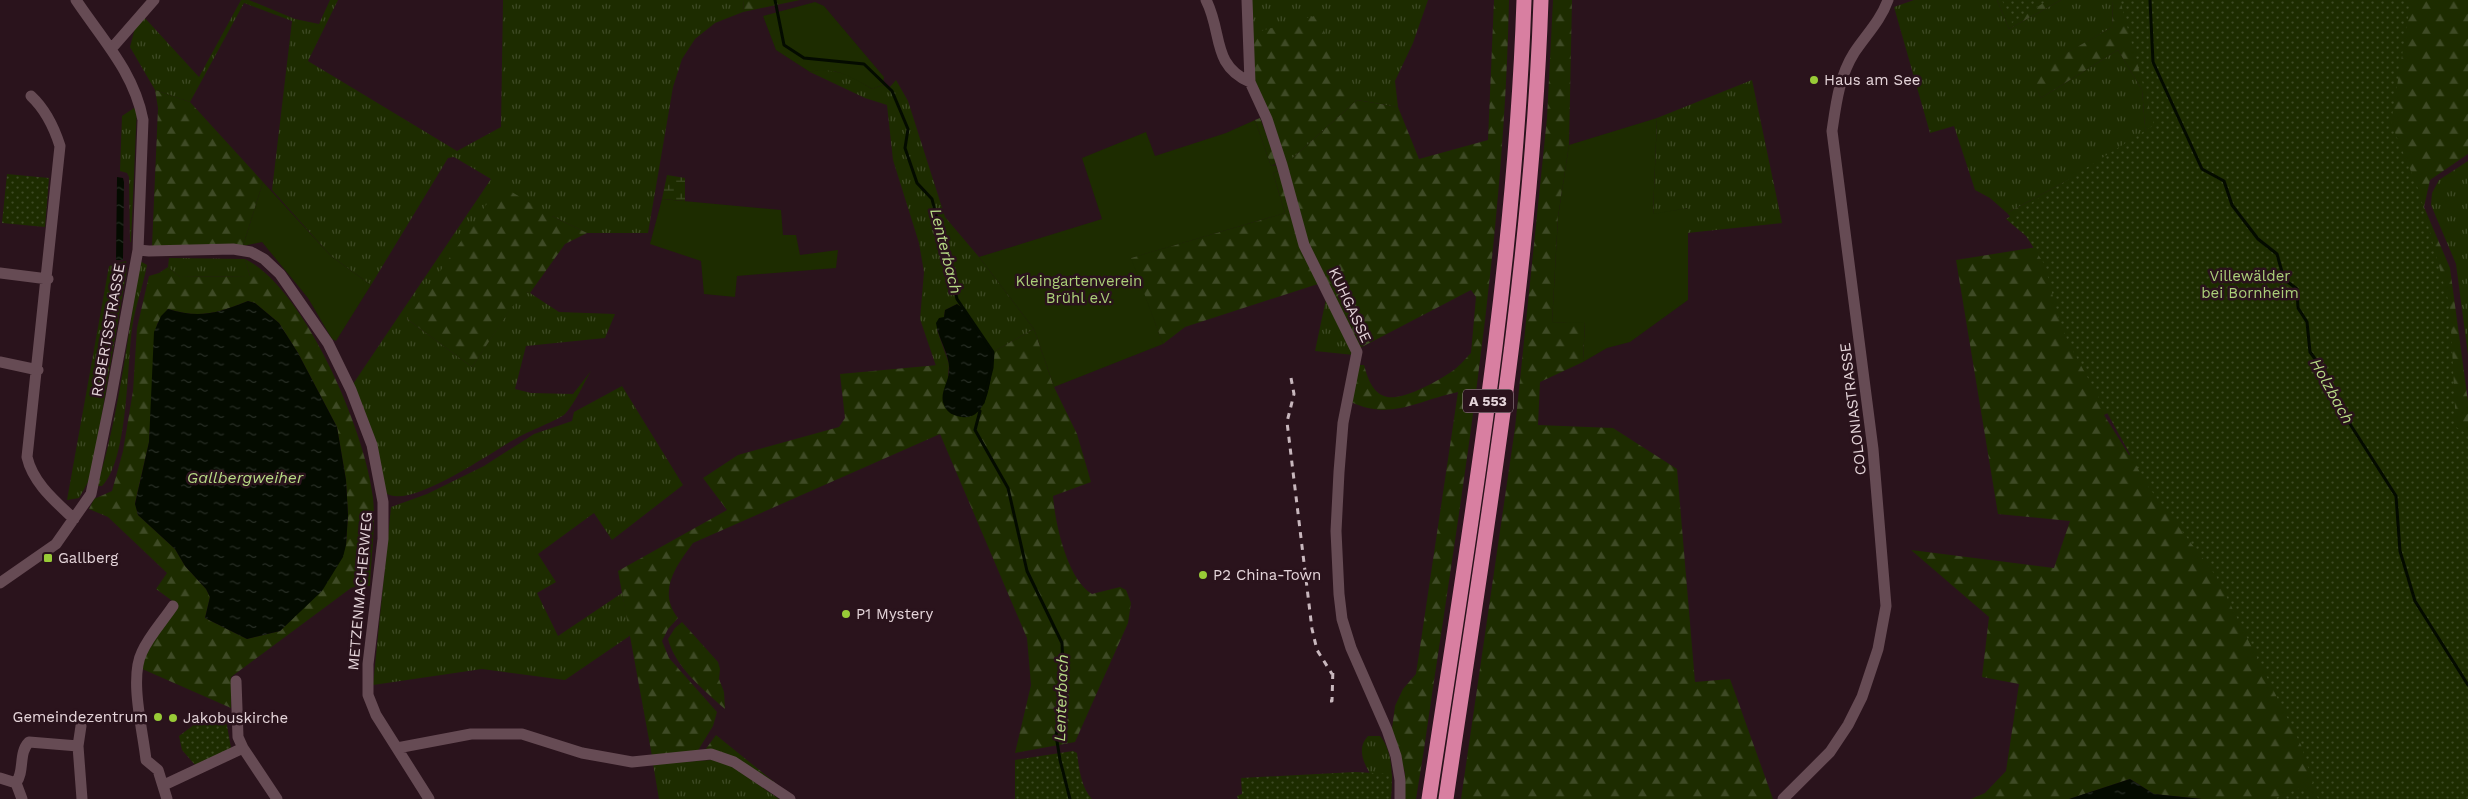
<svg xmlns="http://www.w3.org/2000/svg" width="2468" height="799" font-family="'Work Sans',sans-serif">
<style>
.grass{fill:url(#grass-tufts)}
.forest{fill:url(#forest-firs);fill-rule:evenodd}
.wetland{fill:url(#wetland-marsh)}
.park{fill:url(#park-dots)}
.garden{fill:#1d2c00}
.water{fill:url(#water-ripples)}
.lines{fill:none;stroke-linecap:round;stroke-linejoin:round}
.stream{stroke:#040b00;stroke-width:3}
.minor{stroke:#664b54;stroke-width:11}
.motorway{stroke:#d87fa1;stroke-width:15}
.rail{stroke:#c8b7bd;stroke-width:3;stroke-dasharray:6 6;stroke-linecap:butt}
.poi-dot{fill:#98cb37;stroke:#2a131c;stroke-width:2}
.labels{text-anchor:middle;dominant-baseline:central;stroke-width:5;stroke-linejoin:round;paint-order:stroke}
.shield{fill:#2a131c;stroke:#ad9ba1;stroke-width:1}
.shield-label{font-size:14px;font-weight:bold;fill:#e5d5da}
.poi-label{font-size:15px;fill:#e5d5da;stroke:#2a131c;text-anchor:start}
.park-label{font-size:15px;fill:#abcf79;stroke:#2a131c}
.street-label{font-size:15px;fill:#e5d5da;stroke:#2a131c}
.water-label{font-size:16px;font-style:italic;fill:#b7db85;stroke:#2a131c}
</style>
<defs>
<pattern id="grass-tufts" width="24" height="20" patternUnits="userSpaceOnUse" patternTransform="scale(1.25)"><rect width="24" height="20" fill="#1d2c00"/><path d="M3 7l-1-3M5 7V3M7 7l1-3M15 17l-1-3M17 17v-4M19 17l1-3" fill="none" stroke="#3e4a25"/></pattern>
<pattern id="forest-firs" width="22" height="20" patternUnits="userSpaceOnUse" patternTransform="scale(1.25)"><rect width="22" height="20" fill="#1d2c00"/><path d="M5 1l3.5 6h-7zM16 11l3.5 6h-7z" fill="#3e4a25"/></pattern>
<pattern id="wetland-marsh" width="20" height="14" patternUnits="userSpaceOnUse" patternTransform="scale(1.25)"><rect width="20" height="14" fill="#1d2c00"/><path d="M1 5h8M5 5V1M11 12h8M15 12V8" fill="none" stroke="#3e4a25"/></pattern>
<pattern id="park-dots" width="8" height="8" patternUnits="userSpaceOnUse" patternTransform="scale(1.25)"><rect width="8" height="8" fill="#1d2c00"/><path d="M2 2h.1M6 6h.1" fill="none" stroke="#3e4a25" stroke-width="1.8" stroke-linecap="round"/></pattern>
<pattern id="water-ripples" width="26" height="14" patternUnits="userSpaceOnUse" patternTransform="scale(1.25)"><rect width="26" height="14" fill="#040b00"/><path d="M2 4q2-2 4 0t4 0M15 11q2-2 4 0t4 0" fill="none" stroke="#282e25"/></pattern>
</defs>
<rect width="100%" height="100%" fill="#2a131c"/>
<path class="grass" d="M241,0H249L295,19L319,24L330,0H338L308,61L457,151L501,127L503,0H744L743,12L715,23L695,39L682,59L673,87L648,233H587L552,216L407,319L472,367L522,291L530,293L559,312L615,314L605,338L526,346L515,389L531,393L573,394L591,371C583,384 576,402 565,414C558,420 527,432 517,438C494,450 409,511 386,493C380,455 369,418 353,384L491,179L454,157L448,158L371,285L331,256L272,190L292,21L244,3L190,102L155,90L130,47L136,24L143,16L199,77Z
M1250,0H1428L1413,43L1395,81L1398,107L1357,100L1286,164L1250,34Z
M1914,0H1997L2009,29L2061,0H2113L2112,27L2031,74L2041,98L2118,50L2142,90L2146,138L2007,213L1990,198L1975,190L1954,126L1930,133L1894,7Z
M824,69L850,75L872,89L883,85L889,88L896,80L908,101L945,217L979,257L1034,329L993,352L964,310L957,304L945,310L944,317L937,330L949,364L936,366L920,319L924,272L919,243L893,160L887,105L865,98L810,72Z
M1752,80L1782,223L1687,233L1688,208L1653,215L1657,118Z
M137,106L131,242H130L129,177L127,173L120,171L122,116Z
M2468,161V355L2456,264L2431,205L2432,193L2439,180Z
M169,258L245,259L250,276L180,277L168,267Z
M126,261L127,269L91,477L79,498L67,500L109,266Z
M140,261L147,265C143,286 135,307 132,329C127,365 128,461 102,486H97C119,416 128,334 140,261Z
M1326,299L1354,355L1315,351Z
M622,386L683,485L612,540L594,513L538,554L556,582L537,593L558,636L622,593L631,635L565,680L482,669L373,685L391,507L427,494L484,466L534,434L572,421L574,412Z
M1368,736H1380C1394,752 1392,779 1391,799C1379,786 1349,755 1368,736Z
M712,760L727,763L779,799H659L653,764Z"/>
<path class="forest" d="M744,0H800L743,12Z
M1494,0H1509C1504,251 1460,501 1424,749L1416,799H1405V773L1392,729L1395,706L1403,689L1416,674L1458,392C1419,400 1391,421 1351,402L1359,365H1364C1367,376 1372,392 1384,396C1399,403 1438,381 1451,372C1459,367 1465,359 1471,353L1476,297L1471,290L1358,349L1308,245L1286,164L1357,100L1398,107L1419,159L1488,140Z
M1553,0H1572L1569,145L1558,217L1552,323L1585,321L1583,362L1540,382L1538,425L1613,428L1677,469L1695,682L1730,679L1773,799H1461L1515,428L1547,118Z
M1997,0H2061L2009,29Z
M2113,0H2468V154L2430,180L2424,207L2450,268L2468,402V799H2202L2154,794L2130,779L2069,799H1971L1985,793L2006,771L2019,684L1982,677L1989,617L1911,550L2054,568L2070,521L1998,514L1956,260L2037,247L2007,213L2146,138L2142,90L2118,50L2041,98L2030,74L2112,27ZM2227,353L2236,405L2129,455L2104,415Z
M1318,15L1349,98L1284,158L1254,81L1250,34Z
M155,90L190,102L263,182L243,246H152L158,108Z
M1260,118L1277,163L1271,166L1255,120Z
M1278,171L1283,172L1318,284L1185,327L1163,344L1130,258L1285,213L1273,173Z
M500,185L552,216L587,233L565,244L530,293L522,292L472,367L407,319Z
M245,259C305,288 366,433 373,498C376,525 371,558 370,586L359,585L351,588L231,677V708L140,668L146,653L178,605L156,589L167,573L108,517L89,509L94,499L112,491L123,451L133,391L137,328L149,276L159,273L168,267L180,277L250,276ZM248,301L255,303L279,323L298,353L337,427L346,480L348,515L346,545L307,604L280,631L247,639L205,618L210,597L206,589L185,566L175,549L138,515L135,503L149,442L157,324L168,309C200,319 218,313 248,301Z
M1034,329L1054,387L1077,434L1091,482L1053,496C1055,523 1067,579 1092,594L1120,587L1126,590L1131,603L1128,623L1075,742L1015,753L1031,685L1027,638L940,434L693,543C676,566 657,591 678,618L668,629L662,641L669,658L717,712L713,726L697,752L652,756L618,571L727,510L703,478L738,455L839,427L845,418L840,374L949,364L948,376L992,368L993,352Z
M682,622L718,662L720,669L719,679L724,692L725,709C704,690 675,667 668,639L675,628Z
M716,735L779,786L705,750Z"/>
<path class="wetland" d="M667,175L685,178V201L662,199Z"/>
<path class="park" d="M2002,0H2048L2012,23Z
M2120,0H2411L2391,123L2419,191L2450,307L2456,427L2468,434V799H2318L2301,745L2216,576L2147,485L2068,342L2057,313L2045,265L2026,236L2006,219L2154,125Z
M7,174L49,178L45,227L2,223Z
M226,720L231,748L196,766L182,750L179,736L195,724Z
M1073,751L1077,753C1079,769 1081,787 1092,799H1015V760Z
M1355,772L1392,774L1391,799H1238L1237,796L1242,794L1241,778Z
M2305,786L2310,799H2273Z"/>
<path class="garden" d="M815,2L824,6L884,77L883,85L872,89C852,77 834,66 810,72L776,50L763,16Z
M1657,118L1653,214L1688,208V300L1630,342L1607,348L1583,362L1585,322L1552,323L1558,217L1569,145Z
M1255,120L1271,166L1276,165L1278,171L1273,173L1285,213L1131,258L1163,344L1054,387L1034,329L979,257L1102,219L1082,158L1146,132L1155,156L1226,133Z
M263,182L331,256L371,285L336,341L332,339L308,298L262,242L243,246Z
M662,199L781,210L783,235H796L800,255L838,250L836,268L737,276L735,297L704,294L701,261L650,244Z"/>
<path class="water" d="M117,177L123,178L124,182L123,260H116Z
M248,301L255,303L279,323L298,353L337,427L346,480L348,515L346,545L343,557L322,591L280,631L247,639L205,618L210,597L206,589L185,566L175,549L138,515L135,504L149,442L154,332L161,316L168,309C200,319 218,313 248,301Z
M957,304L964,309L993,352C992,372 990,421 962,417C954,416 947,413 944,405C939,394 948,383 949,372C951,356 938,339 936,323L939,318L944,317L945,310Z
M2130,779L2154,794L2202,799H2069Z"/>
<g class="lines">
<path class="stream" d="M775,0L784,45L804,58L864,64L892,91L908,129L905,148L917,183L932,199L957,299L993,352L992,368L983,403
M2150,0L2153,62L2202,169L2224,181L2232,205L2258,239L2277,254L2284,279L2297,289L2298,308L2307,322L2310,352L2327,375L2334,399L2396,496L2400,551L2415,601L2468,685
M980,411L975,430L1008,488L1027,571L1062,643L1064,693L1056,735L1060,760L1070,799"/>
<path class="minor" d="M1206,0C1223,33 1211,65 1250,82
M1247,0L1250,82L1267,119L1282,165L1304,245L1357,352L1343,423L1339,472L1336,531L1339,594L1342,619L1351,648L1387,730L1396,756L1400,780V799
M112,48L154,0
M31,96C46,110 54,127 60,146L27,457C33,483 55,501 74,519
M138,250L149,251L233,249L251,252L264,259L280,274L328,343L351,390L372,445L383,502V539L368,664V695L376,715L429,799
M0,273L48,279
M0,362L38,370
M0,583L56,544L91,494L111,397L138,250L143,120C134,72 102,39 76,0
M78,746L81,726
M243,748L277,799
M397,748L471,734H522L582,753L632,762L711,754L734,762L790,799
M0,778L16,783L22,799
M16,783C25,771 18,753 29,742L78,746L82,799
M164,785L243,748L238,737L236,681
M167,799L158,770L146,760C143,731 129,678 142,652C149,636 163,621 173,606
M1783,799L1830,752L1848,725L1862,697L1878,649L1886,606L1873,449L1832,131C1836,104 1839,77 1854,53C1866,35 1881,20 1888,0"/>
<path class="motorway" d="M1429,799C1469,534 1515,268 1524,0
M1446,799C1485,534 1532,268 1541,0"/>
<path class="rail" d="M1291,378L1294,394L1287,422L1312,629L1317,650L1332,674
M1330,701H1332L1333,667"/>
</g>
<g class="poi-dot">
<circle cx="1814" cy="80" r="5"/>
<rect x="43" y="553" width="10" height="10" rx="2.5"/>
<circle cx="1203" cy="575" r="5"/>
<circle cx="846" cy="614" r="5"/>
<circle cx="158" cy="717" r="5"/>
<circle cx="173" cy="718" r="5"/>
</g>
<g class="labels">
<rect class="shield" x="1463" y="389.5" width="50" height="23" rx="4"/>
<g class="shield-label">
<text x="1488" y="401">A 553</text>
</g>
<g class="poi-label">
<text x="1824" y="80">Haus am See</text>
<text x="58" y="558">Gallberg</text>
<text x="1213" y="575">P2 China-Town</text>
<text x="856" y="614">P1 Mystery</text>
<text x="148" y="717" text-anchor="end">Gemeindezentrum</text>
<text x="183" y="718">Jakobuskirche</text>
</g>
<g class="park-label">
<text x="2250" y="276">Villewälder<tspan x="2250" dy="17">bei Bornheim</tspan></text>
<text x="1079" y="281">Kleingartenverein<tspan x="1079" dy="17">Brühl e.V.</tspan></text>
</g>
<g class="street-label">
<text transform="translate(1350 305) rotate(65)">KUHGASSE</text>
<text transform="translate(108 330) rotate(-80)">ROBERTSSTRASSE</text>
<text transform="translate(1853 409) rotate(-97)">COLONIASTRASSE</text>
<text transform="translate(360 591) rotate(-85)">METZENMACHERWEG</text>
</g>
<g class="water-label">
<text transform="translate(946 251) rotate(76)">Lenterbach</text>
<text transform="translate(2332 391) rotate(61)">Holzbach</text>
<text x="245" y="477">Gallbergweiher</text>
<text transform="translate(1061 698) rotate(-88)">Lenterbach</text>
</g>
</g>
</svg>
